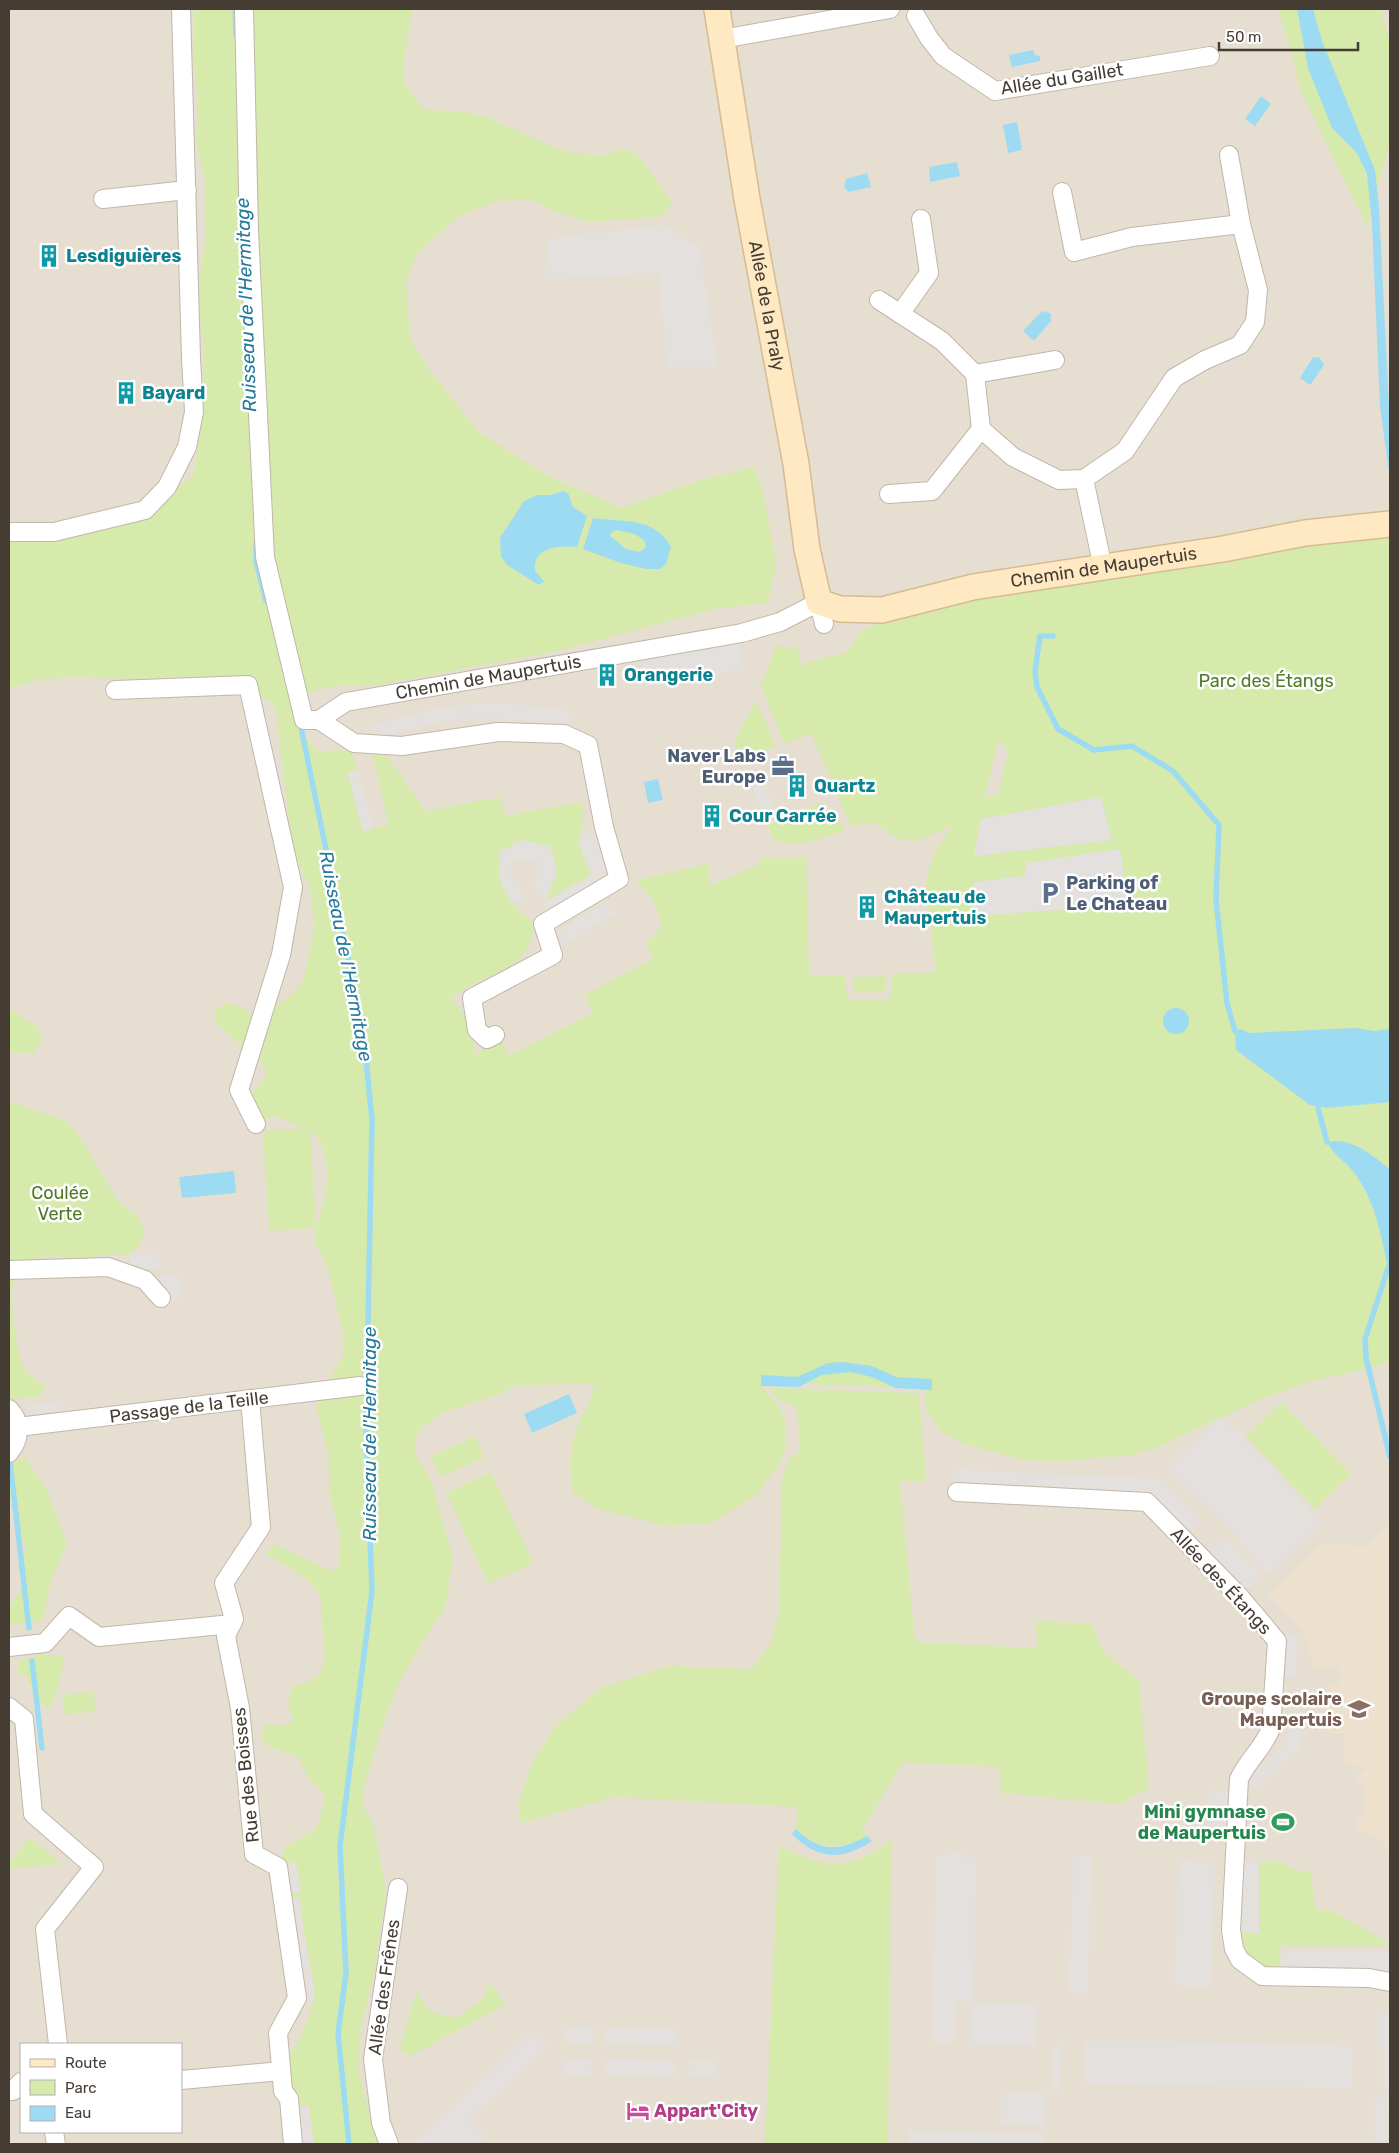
<svg xmlns="http://www.w3.org/2000/svg" width="1399" height="2153" font-family="Rubik,sans-serif">
<style>
.residential{fill:#e7ded2;fill-rule:evenodd}
.education{fill:#ede0cd}
.green{fill:#d5eaab;fill-rule:evenodd}
.parking{fill:#e3e0dd}
.water{fill:#9ddbf3;fill-rule:evenodd}
.lines{fill:none;stroke-linecap:round;stroke-linejoin:round}
.stream{stroke:#9ddbf3;stroke-width:5.5}
.street-casing{stroke:#c2b6a9;stroke-width:20}
.secondary-casing{stroke:#d5bb92;stroke-width:28}
.street{stroke:#fff;stroke-width:18}
.secondary{stroke:#ffe9c2;stroke-width:25}
.labels{text-anchor:middle;dominant-baseline:central;stroke-width:5;stroke-linejoin:round;paint-order:stroke}
.street-label{font-size:18px;fill:#453c34;stroke:#fff}
.culture-label{font-size:18px;font-weight:bold;fill:#0d838f;stroke:#fff;text-anchor:start}
.park-label{font-size:18px;fill:#4f7925;stroke:#fff}
.service-label{font-size:18px;font-weight:bold;fill:#4e5e75;stroke:#fff;text-anchor:end}
.education-label{font-size:18px;font-weight:bold;fill:#785e54;stroke:#fff;text-anchor:end}
.leisure-label{font-size:18px;font-weight:bold;fill:#27864d;stroke:#fff;text-anchor:end}
.hotel-label{font-size:18px;font-weight:bold;fill:#b23c85;stroke:#fff;text-anchor:start}
.water-label{font-size:19px;font-style:italic;fill:#257a9d;stroke:#fff}
</style>
<rect width="100%" height="100%" fill="#f3ede4"/>
<path class="residential" d="M9,9H1390V2144H9ZM21,2044H181V2132H21Z"/>
<path class="education" d="M1390,1523V1857L1384,1842L1356,1828L1355,1819L1365,1817V1782L1357,1781V1773L1365,1772V1766L1345,1765V1733H1327L1328,1686H1339V1668L1315,1667L1303,1631L1267,1595L1323,1544L1367,1546Z"/>
<path class="green" d="M194,9H412L403,64L405,85L424,110L460,111L488,117L555,148L574,153L603,156L617,150L631,151L642,160L672,202L666,213L655,217L589,222L558,212L528,199L498,201L461,215L427,244L416,255L406,281L410,338L426,366L479,432L549,477L622,508L701,480L754,467L764,496L776,563L768,603L719,608L557,651L373,686C349,687 323,682 303,697L306,738L319,751L351,750L357,770L348,773L363,831L388,825L372,751H383L426,811L501,797L505,816L582,802L583,821L579,845L591,875L545,901L557,872L523,840L500,878L511,903L533,922C534,974 480,971 450,999C468,1014 472,1031 476,1055L488,1045L501,1040L509,1056L593,1013L585,995L653,959L645,943L653,938L661,925L656,905L637,880L709,864L710,885L755,867L761,858H806L809,975H845L847,1000L890,999L892,974L936,972C932,907 907,884 954,824C939,830 923,843 906,840C882,837 884,815 851,827L811,733L784,744L761,686L777,644L790,650L797,643L800,664L846,653L861,632L906,608L1063,583L1079,585L1182,568L1324,536L1344,543L1379,537L1390,541V1361L1374,1367L1311,1381L1254,1402L1158,1447L1132,1455L1048,1462L1019,1459L965,1444L942,1432L925,1410L926,1388L759,1383L779,1407L786,1421L785,1449L780,1464L756,1495L710,1524L694,1523L667,1526L598,1509L573,1493C569,1472 569,1451 576,1430C582,1414 591,1405 594,1387L591,1384L516,1385L500,1394L444,1412L421,1428L414,1442L416,1456L431,1480L453,1558L447,1599L443,1612L435,1621L399,1682L383,1723L362,1794L365,1810L373,1823L386,1890L374,1974L361,2027L358,2069L377,2144H312L279,2072C328,2002 316,1975 292,1899C289,1889 278,1872 280,1863C283,1843 298,1840 314,1831L319,1821L325,1794L308,1777L298,1756L271,1748L260,1738L266,1724L281,1726L293,1722L288,1699L294,1685C333,1681 325,1652 322,1623C321,1614 323,1604 320,1596C310,1575 282,1566 265,1553L276,1545C296,1553 315,1566 336,1571L340,1560L339,1533L330,1495L328,1452L316,1405L343,1355L344,1340L328,1268L316,1245V1228L269,1231L263,1131L305,1128L274,1116L262,1121L250,1094L266,1077L264,1066L216,1023L214,1010L226,1003L240,1006L251,1014H265L286,999L298,988L305,975L315,926L310,888L292,847L276,710L269,700L181,676L144,679L66,677L39,680L9,688V540L163,499L192,477L196,464L204,391L203,340L197,294L205,242L206,213L205,182L196,143L198,98L194,67ZM998,740L1008,751L999,794L985,797ZM310,1131C336,1153 328,1199 316,1226Z
M1279,9H1381L1390,43V141L1367,227L1301,91Z
M756,700L776,746C762,753 748,763 736,748L735,741Z
M819,803L824,815L834,811L844,830C820,839 798,850 773,839L767,825Z
M886,976V992L853,993V977Z
M9,1009L39,1028L41,1040L34,1054L9,1052Z
M9,1101L66,1121L81,1138L117,1199L139,1218L145,1231L140,1244L128,1256C114,1251 100,1257 86,1258C68,1260 51,1251 33,1260C24,1266 13,1279 12,1291C11,1303 18,1362 25,1370C31,1376 40,1381 46,1387L38,1397H23L10,1402Z
M770,1388L919,1393L926,1482H900L915,1642L1038,1648L1036,1621L1092,1624L1103,1652L1139,1680L1149,1788L1120,1804L1001,1793L1000,1767L903,1762L862,1830L867,1836C841,1851 819,1850 796,1829L797,1807L615,1797L521,1823L518,1804L532,1764L554,1728L600,1688L670,1666L751,1669L770,1645L779,1612L782,1481L787,1461L800,1450L797,1407L776,1398Z
M1282,1402L1351,1474L1315,1509L1246,1436Z
M475,1436L484,1457L440,1477L431,1456Z
M25,1457L46,1489L67,1544L50,1582L43,1621L9,1625V1608L20,1591L25,1547L12,1506L9,1490V1465Z
M491,1472L533,1563L488,1584L446,1493Z
M41,1654L65,1656L58,1687L49,1710L37,1699L27,1678L18,1674V1662Z
M93,1691L96,1711L65,1715L62,1695Z
M29,1838L63,1864L9,1869V1864Z
M891,1840L888,2144H765L779,1846C824,1868 850,1872 891,1840Z
M1259,1862H1281L1293,1869L1311,1873L1316,1910L1333,1911L1385,1941V1946L1279,1945V1970C1256,1967 1245,1955 1240,1932H1259Z
M490,1982L505,2005L410,2056L400,2049L416,1992L431,2012L456,2018L484,1998Z"/>
<path class="parking" d="M662,225L686,240L699,246L718,368L667,367L659,273L545,279L548,239Z
M738,642L743,669L646,687L641,659Z
M506,703L571,711L567,726L536,721L470,719L437,723L374,739L370,725L435,709L470,704Z
M754,768L781,819L767,825L745,770Z
M357,770L374,829L363,831L347,773Z
M1101,797L1112,840L974,856L981,819Z
M593,830L609,868L595,874L605,885L550,917L544,903L591,876L579,845L580,837Z
M523,840L551,847L557,872L545,901L533,887L539,875L536,861L523,858L511,864L510,876L521,887L523,899L511,903L499,878L500,851Z
M1120,849L1128,905L975,916L973,882L1025,876V863Z
M606,903L616,914L560,946L554,933Z
M157,1253L160,1268L130,1270L128,1256Z
M177,1275L183,1298L165,1303L160,1276Z
M61,1402L62,1415L28,1419L27,1406Z
M1221,1417L1235,1431L1238,1429L1243,1434L1241,1437L1265,1463L1268,1461L1280,1473L1278,1476L1322,1523L1268,1574L1237,1542L1240,1539L1197,1495L1194,1497L1167,1468Z
M953,1469L1160,1479L1201,1520L1183,1539L1147,1502L953,1491Z
M1225,1538L1262,1575L1240,1597L1203,1559Z
M1281,1634L1298,1635L1296,1677L1274,1676Z
M1287,1716L1299,1717V1749L1251,1793L1253,1771L1286,1743Z
M1209,1790L1238,1793L1235,1837L1208,1836Z
M949,1852L966,1853V1856L977,1857L973,2002L955,2001L954,2043L932,2042L936,1856H949Z
M1073,1856H1091L1088,1994H1069Z
M1179,1861L1215,1863L1210,1987L1174,1986Z
M296,1862L301,1892L286,1894L282,1864Z
M1240,1862H1259V1933L1240,1932Z
M299,1897L304,1931L292,1933L287,1898Z
M305,1935L310,1970L298,1972L293,1937Z
M1281,1951H1390V1982L1281,1978Z
M312,1975L315,2002L302,2003L298,1976Z
M971,2002L1037,2004L1036,2046L970,2045Z
M1378,2012H1390V2090H1383V2049H1377Z
M565,2026L594,2027L593,2044L564,2043Z
M606,2028L677,2029V2046L605,2044Z
M533,2031L548,2047L469,2121L486,2138L479,2144H417L415,2141Z
M1061,2039L1058,2096L1053,2091L1054,2047Z
M1086,2040L1353,2046L1352,2089L1085,2083Z
M563,2059L592,2060L591,2076H562Z
M605,2059L674,2061V2078L605,2075Z
M689,2061L718,2062V2078L689,2077Z
M1002,2092L1045,2094L1044,2126L1001,2124Z
M1375,2096L1389,2097L1387,2144H1374Z
M309,2106L314,2144H300L295,2107Z
M909,2130L1046,2134L1045,2144H908Z"/>
<path class="water" d="M1297,9H1313L1322,41L1375,170L1379,207L1390,426V479L1380,407L1372,224L1367,174L1357,153L1332,128L1308,68Z
M1033,50L1035,55L1040,56V61L1012,67L1009,55Z
M1261,96L1271,104L1255,126L1245,119Z
M1017,122L1022,150L1008,153L1003,125Z
M957,162L960,176L930,182L929,167Z
M867,173L871,187L849,192L844,188L846,179Z
M1042,311L1044,313L1047,311L1052,315L1050,318L1052,320L1034,341L1023,331Z
M1313,357L1320,358L1324,365L1310,385L1300,378Z
M563,491L568,493L573,507L587,516L577,547C559,545 533,547 535,570L544,582L539,585L507,565L501,557L500,538L524,501L538,495H550Z
M593,518C622,523 653,515 671,547L666,564L660,569H646L621,563L583,549ZM617,530L635,534L645,541L646,548L639,552L626,549L610,536L612,532Z
M658,779L663,800L648,803L644,782Z
M1163 1021a13 13 0 1 1 26 0a13 13 0 1 1-26 0Z
M1355,1028L1375,1031L1390,1029V1102L1328,1108L1310,1105L1236,1050L1235,1031L1241,1029L1249,1033Z
M1338,1141C1359,1143 1374,1157 1390,1169V1270L1388,1268C1381,1235 1376,1203 1355,1174C1347,1162 1333,1155 1327,1142Z
M234,1171L236,1193L182,1198L179,1177Z
M842,1362L872,1366L896,1377L932,1379V1390L895,1388L872,1377L851,1372L822,1375L799,1387L761,1386V1375L797,1377L828,1363Z
M569,1394L577,1413L532,1433L524,1414Z
M796,1829C820,1852 839,1852 867,1836L872,1841C842,1861 817,1860 792,1834Z"/>
<g class="lines">
<path class="stream" d="M235,9L236,34
M256,545V561L266,601
M1053,636H1040L1035,671L1037,687L1058,729L1094,750L1132,746L1173,771L1219,825L1216,900L1227,1003L1235,1031
M301,727L363,1031L372,1119L366,1429L372,1591L340,1846L346,1973L338,2033L349,2144
M1318,1108L1327,1142
M1388,1268L1365,1339L1366,1358L1390,1457
M10,1462L29,1628
M32,1661L42,1748"/>
<defs>
<g id="street">
<path id="s1" d="M244,9L249,231L265,557L304,720H319L346,702L742,633L780,622L819,602L824,624"/>
<path d="M916,16L929,38L943,56L995,91L1210,56"/>
<path d="M722,39L890,9"/>
<path d="M1229,155L1241,224"/>
<path d="M103,199L187,190"/>
<path d="M879,300L942,341L975,374L981,429L1013,457L1059,480L1084,479L1125,451L1174,378L1205,360L1240,345L1255,322L1258,290L1241,224L1132,237L1074,252L1062,192"/>
<path d="M900,314L929,273L921,219"/>
<path d="M975,374L1055,360"/>
<path d="M1084,479L1103,568"/>
<path d="M889,494L932,491L981,429"/>
<path d="M9,532H54L145,510L167,487L187,447L194,412L191,358L181,9"/>
<path d="M115,690L248,685L293,887L281,955L239,1090L256,1124"/>
<path d="M319,720L354,743L402,746L498,732L564,734L588,745L604,827L619,879L543,924L553,955L472,998L477,1030L487,1039L495,1035"/>
<path d="M9,1270L108,1267L145,1280L161,1298"/>
<path d="M250,1399L261,1527L224,1583L234,1619L226,1636L240,1708L254,1854L278,1867L297,1998L278,2033L283,2091L289,2099L293,2144"/>
<path d="M9,1409C22,1422 20,1440 9,1453"/>
<path d="M18,1427L360,1386"/>
<path d="M957,1492L1147,1502L1240,1597L1277,1641L1271,1728C1264,1747 1248,1760 1239,1779L1231,1930L1234,1949L1240,1960L1262,1976L1369,1978L1390,1982"/>
<path d="M9,1647L45,1643L69,1616L99,1637L232,1624"/>
<path d="M9,1707L24,1719L33,1814L94,1867L45,1929L58,2044"/>
<path d="M181,2080L281,2071"/>
<path d="M9,2091H13L21,2082"/>
<path d="M54,2132L56,2144"/>
<path d="M389,2144L381,2123L373,2059L398,1888"/>
</g>
<g id="secondary">
<path id="s2" d="M717,9L747,199L796,464L807,549L819,602L840,609L882,610L973,587L1223,549L1305,533L1390,524"/>
</g>
</defs>
<use href="#street" class="street-casing"/>
<use href="#secondary" class="secondary-casing"/>
<use href="#street" class="street"/>
<use href="#secondary" class="secondary"/>
</g>
<defs>
<symbol id="building-bare" viewBox="-9 -9 18 18"><path d="M-4-6H4V6H1V3H-1V6H-4ZM-2.5-4.3h1.7v1.8h-1.7ZM.8-4.3h1.7v1.8H.8ZM-2.5-1h1.7V.8h-1.7ZM.8-1h1.7V.8H.8Z" fill="#0f9aa8" stroke="#fff" stroke-width="2.5" paint-order="stroke"/></symbol>
<symbol id="office-bare" viewBox="-9 -9 18 18"><path d="M-6-3h4V-5.5h4V-3h4V5H-6ZM-1-4.5V-3h2v-1.5ZM-6 0V1H6V0Z" fill="#5c6f8a" stroke="#fff" stroke-width="2.5" paint-order="stroke"/></symbol>
<symbol id="parking-bare" viewBox="-9 -9 18 18"><path d="M-3.5-5.5H1a3.5 3.5 0 0 1 0 7H-1V5.5H-3.5ZM-1-3.4V-.6H.8a1.4 1.4 0 0 0 0-2.8Z" fill="#5c6f8a" stroke="#fff" stroke-width="2.5" paint-order="stroke"/></symbol>
<symbol id="school-bare" viewBox="-9 -9 18 18"><path d="M0-5L7-2L0 1L-7-2ZM-4 1L0 2.5L4 1V4Q0 6-4 4Z" fill="#8d6e63" stroke="#fff" stroke-width="2.5" paint-order="stroke"/></symbol>
<symbol id="stadium-bare" viewBox="-9 -9 18 18"><path d="M0-5a6.5 5 0 1 0 0 10a6.5 5 0 1 0 0-10ZM-3.5-1.8h7v3.6h-7Z" fill="#2e9e5b" stroke="#fff" stroke-width="2.5" paint-order="stroke"/></symbol>
<symbol id="hotel-bare" viewBox="-9 -9 18 18"><path d="M-6-4.5h1.5V1H6V5H4.5V3h-9V5H-6ZM-4 0a1.8 1.8 0 1 1 3.6 0ZM.5 0V-2.5h3Q6-2.5 6 0Z" fill="#d1479c" stroke="#fff" stroke-width="2.5" paint-order="stroke"/></symbol>
</defs>
<g fill-rule="evenodd">
<use href="#building-bare" x="33" y="240" width="32" height="32"/>
<use href="#building-bare" x="110" y="377" width="32" height="32"/>
<use href="#building-bare" x="591" y="659" width="32" height="32"/>
<use href="#office-bare" x="767" y="750" width="32" height="32"/>
<use href="#building-bare" x="781" y="770" width="32" height="32"/>
<use href="#building-bare" x="696" y="800" width="32" height="32"/>
<use href="#parking-bare" x="1034" y="877" width="32" height="32"/>
<use href="#building-bare" x="851" y="891" width="32" height="32"/>
<use href="#school-bare" x="1343" y="1693" width="32" height="32"/>
<use href="#stadium-bare" x="1267" y="1806" width="32" height="32"/>
<use href="#hotel-bare" x="622" y="2095" width="32" height="32"/>
</g>
<g class="labels">
<g class="street-label">
<text transform="translate(1062 79) rotate(-9)">Allée du Gaillet</text>
<text stroke="none"><textPath href="#s2" startOffset="301">Allée de la Praly</textPath></text>
<text stroke="none"><textPath href="#s2" startOffset="892">Chemin de Maupertuis</textPath></text>
<text stroke="none"><textPath href="#s1" startOffset="908">Chemin de Maupertuis</textPath></text>
<text transform="translate(189 1407) rotate(-7)">Passage de la Teille</text>
<text transform="translate(1221 1581) rotate(47)">Allée des Étangs</text>
<text transform="translate(246 1775) rotate(-96)">Rue des Boisses</text>
<text transform="translate(384 1987) rotate(-82)">Allée des Frênes</text>
</g>
<g class="culture-label">
<text x="66" y="256">Lesdiguières</text>
<text x="142" y="393">Bayard</text>
<text x="624" y="675">Orangerie</text>
<text x="814" y="786">Quartz</text>
<text x="729" y="816">Cour Carrée</text>
<text x="884" y="897">Château de<tspan x="884" dy="21">Maupertuis</tspan></text>
</g>
<g class="park-label">
<text x="1266" y="681">Parc des Étangs</text>
<text x="60" y="1193">Coulée<tspan x="60" dy="21">Verte</tspan></text>
</g>
<g class="service-label">
<text x="766" y="756">Naver Labs<tspan x="766" dy="21">Europe</tspan></text>
<text x="1066" y="883" text-anchor="start">Parking of<tspan x="1066" dy="21">Le Chateau</tspan></text>
</g>
<g class="education-label">
<text x="1342" y="1699">Groupe scolaire<tspan x="1342" dy="21">Maupertuis</tspan></text>
</g>
<g class="leisure-label">
<text x="1266" y="1812">Mini gymnase<tspan x="1266" dy="21">de Maupertuis</tspan></text>
</g>
<g class="hotel-label">
<text x="654" y="2111">Appart'City</text>
</g>
<g class="water-label">
<text transform="translate(246 305) rotate(-92)">Ruisseau de l'Hermitage</text>
<text transform="translate(346 956) rotate(79)">Ruisseau de l'Hermitage</text>
<text transform="translate(369 1434) rotate(-90)">Ruisseau de l'Hermitage</text>
</g>
</g>
<rect width="1399" height="2153" fill="none" stroke="#453c34" stroke-width="20"/>
<rect x="20" y="2043" width="162" height="90" fill="#ffffff" stroke="#b5b1ae"/>
<rect x="30" y="2059" width="25" height="8" fill="#ffe9c2" stroke="#b5b1ae"/>
<text x="65" y="2068" font-size="15" fill="#453c34">Route</text>
<rect x="30" y="2080" width="25" height="15" fill="#d5eaab" stroke="#b5b1ae"/>
<text x="65" y="2093" font-size="15" fill="#453c34">Parc</text>
<rect x="30" y="2106" width="25" height="15" fill="#9ddbf3" stroke="#b5b1ae"/>
<text x="65" y="2118" font-size="15" fill="#453c34">Eau</text>
<path d="M1219 42v8h139v-8" fill="none" stroke="#453c34" stroke-width="2.5"/>
<text x="1226" y="42" font-size="15" fill="#453c34" stroke="#ffffff" stroke-width="4" paint-order="stroke">50 m</text>
</svg>
